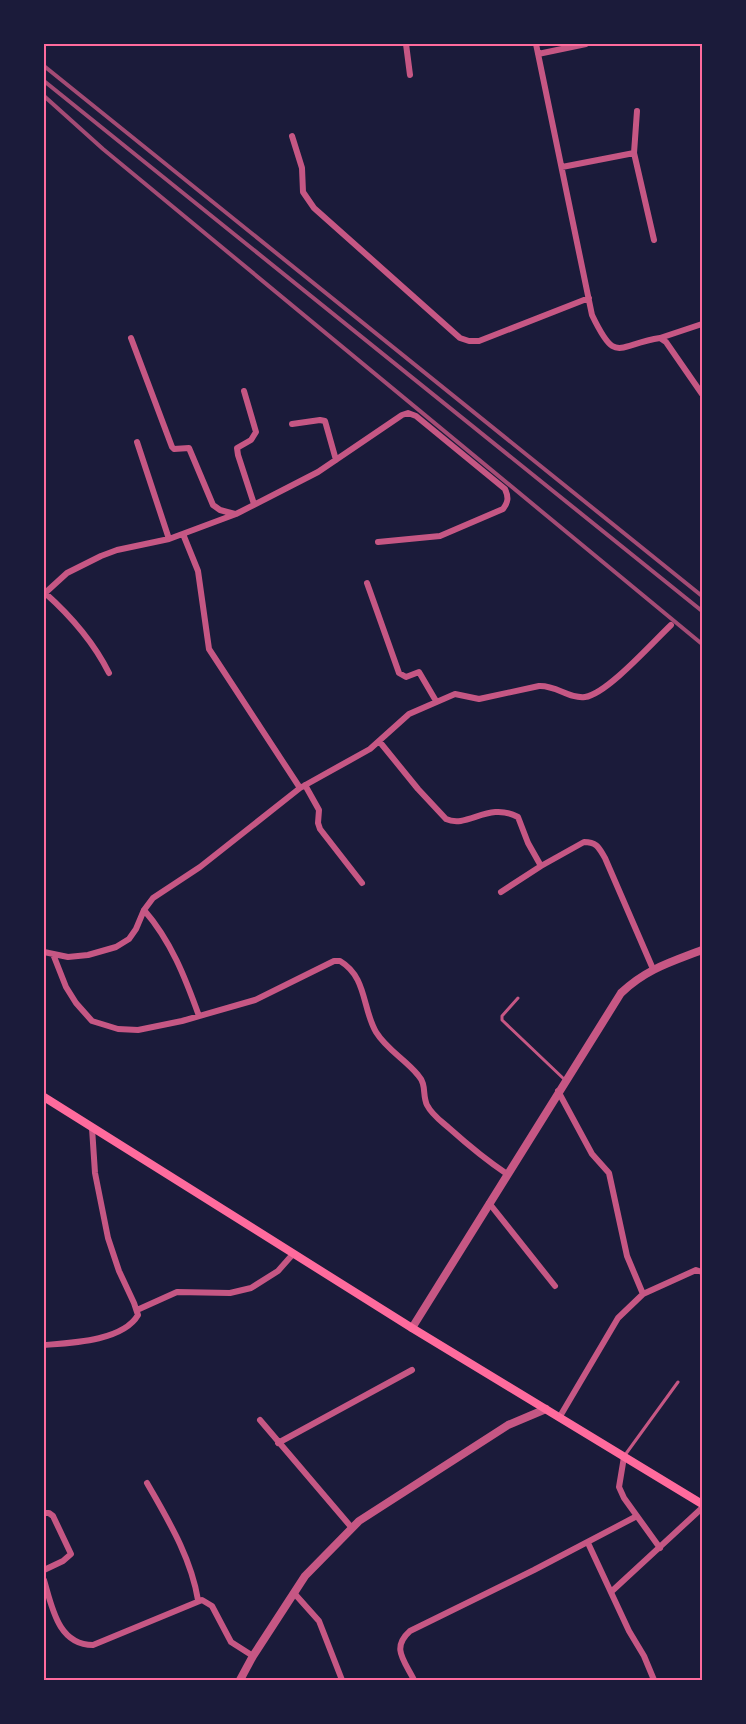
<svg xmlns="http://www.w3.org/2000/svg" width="746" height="1724" font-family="'Exo 2',sans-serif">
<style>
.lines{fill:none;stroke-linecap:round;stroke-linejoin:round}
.service{stroke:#c65784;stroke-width:3}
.minor{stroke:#c65784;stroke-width:6}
.tertiary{stroke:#c65784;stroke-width:8}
.secondary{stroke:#ff6b9d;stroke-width:8}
.rail{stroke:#a44b75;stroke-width:4}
.neatline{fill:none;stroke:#ff6b9d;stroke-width:2}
</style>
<rect width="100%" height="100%" fill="#1b1b3a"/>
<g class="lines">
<path class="service" d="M518,998L502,1016V1020L565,1080
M625,1455L678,1382"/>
<path class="minor" d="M406,44L410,75
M536,44L592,315C616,365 616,345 660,338L666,342L702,394
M538,54L586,44
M637,111L634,153L654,240
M292,136L302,168L303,192L314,208L460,338L469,341H479L589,298
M562,167L634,153
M131,338L172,447L174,449L189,448L213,505L220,510L235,514
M660,338L702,324
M244,391L256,432L251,440L237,448L238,455L254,504
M292,424L320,420L325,421L336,460
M137,442L169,539
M183,534L198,571L209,649L300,788
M367,583L399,673L406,677L419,672L436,701
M45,593C72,617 93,641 109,673
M44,594L67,573L101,556L117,550L169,539L236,514L318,472L402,415L408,413L416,416L505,489C509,498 508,502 503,509L440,536L378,542
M379,741L418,789L446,819C468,829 488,801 518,817L528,843L541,866L584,842C597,842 599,848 605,858L653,969
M305,785L319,810L318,823L320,829L362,883
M501,892L541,866
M144,910C171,941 185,977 199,1016
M44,952L68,957L88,955L116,947L129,939L136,929L144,910L153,898L200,867L300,788L370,749L409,714L455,694L479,699L539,686C556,685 569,699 585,697C607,694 653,642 671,625
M53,954L66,987L76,1003L92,1021L118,1029L138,1030L182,1021L255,1000L334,961H340C367,977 362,1008 376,1032C387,1050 405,1059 418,1075C427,1085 422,1094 427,1105C432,1115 441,1121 449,1128C468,1145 486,1160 507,1174
M558,1091L592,1154L609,1173L627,1256L643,1294
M489,1203L555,1286
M137,1310L177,1292L230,1293L251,1288L278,1271L293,1254
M44,1345C71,1343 123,1341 138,1315L134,1303L119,1271L108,1238L95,1173L92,1128
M559,1418L618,1318L643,1294L696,1270L702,1272
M260,1420L352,1528
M278,1443L412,1370
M624,1457L619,1487L624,1498L660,1548
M147,1483C168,1520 191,1557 198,1600
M44,1513H49L53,1516L71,1554L63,1561L44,1570
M588,1543L629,1631L644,1656L654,1680
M44,1580C52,1607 58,1645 93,1645L202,1600L212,1606L231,1642L253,1656
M611,1592L702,1508
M294,1593L319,1621L342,1680
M414,1680C404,1660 391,1648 410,1631L534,1570L637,1516"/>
<path class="tertiary" d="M412,1328L621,993C646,969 671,962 702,950
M240,1680L253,1656L305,1576L359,1521L508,1425L546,1409"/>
<path class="secondary" d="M44,1097L412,1328L702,1504"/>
<path class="rail" d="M44,66L702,596
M44,81L702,611
M44,96L103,149L702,644"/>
</g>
<rect width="746" height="1724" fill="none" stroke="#1b1b3a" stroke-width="90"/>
<rect x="45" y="45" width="656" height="1634" class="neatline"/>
</svg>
